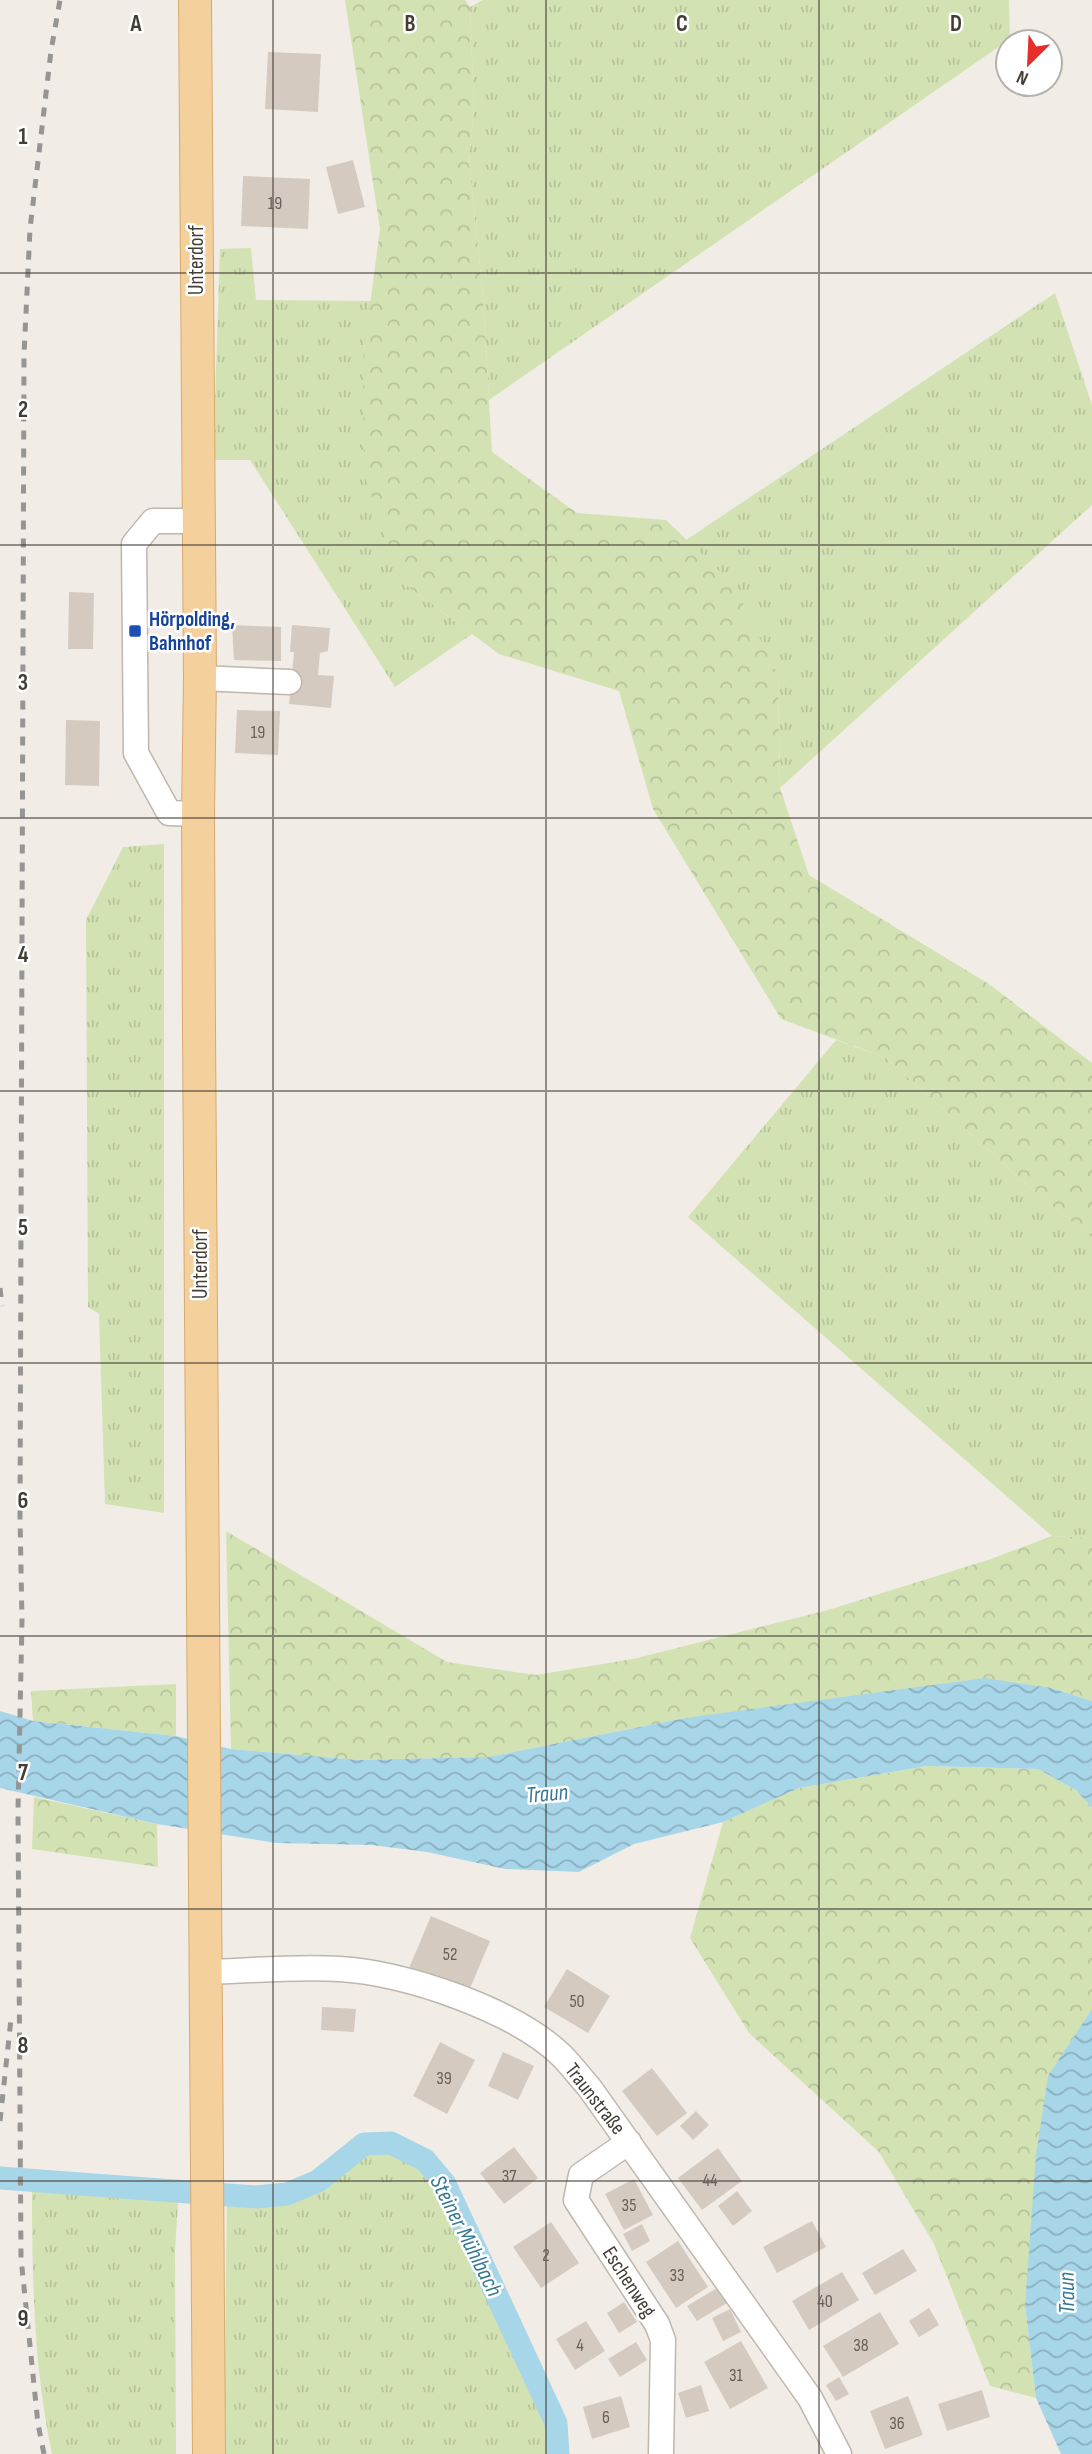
<svg xmlns="http://www.w3.org/2000/svg" width="1092" height="2454" font-family="'Sofia Sans Condensed',sans-serif">
<style>
.grass{fill:url(#grass-tufts)}
.forest{fill:url(#forest-crowns)}
.water{fill:url(#water-waves)}
.lines{fill:none;stroke-linecap:round;stroke-linejoin:round}
.canal{stroke:#a8d6e9;stroke-width:23}
.building{fill:#d5cac0}
.minor-casing{stroke:#bfb6ad;stroke-width:27}
.major-casing{stroke:#d7aa6e;stroke-width:34}
.minor{stroke:#fff;stroke-width:24}
.major{stroke:#f4d09d;stroke-width:32}
.rail{stroke:#959595;stroke-width:5;stroke-dasharray:9 9;stroke-linecap:butt}
.grid{fill:none;stroke:#433d36;stroke-width:2;stroke-opacity:0.55}
.transit-dot{fill:#1a4fb4;stroke:#fff;stroke-width:2.5}
.labels{text-anchor:middle;dominant-baseline:central;stroke-width:5;stroke-linejoin:round;paint-order:stroke}
.number-label{font-size:18px;fill:#686058}
.street-label{font-size:21px;fill:#433d36;stroke:#fff}
.transit-label{font-size:21px;font-weight:bold;fill:#164399;stroke:#fff;text-anchor:start}
.water-label{font-size:23px;font-style:italic;fill:#367995;stroke:#fff}
.grid-label{font-size:23px;text-anchor:middle;font-weight:bold;fill:#433d36;stroke:#fff;stroke-width:5;stroke-linejoin:round;paint-order:stroke}
</style>
<defs>
<pattern id="grass-tufts" width="24" height="20" patternUnits="userSpaceOnUse" patternTransform="scale(1.75)"><rect width="24" height="20" fill="#d3e2b3"/><path d="M3 7l-1-3M5 7V3M7 7l1-3M15 17l-1-3M17 17v-4M19 17l1-3" fill="none" stroke="#b6c39b"/></pattern>
<pattern id="forest-crowns" width="20" height="18" patternUnits="userSpaceOnUse" patternTransform="scale(1.75)"><rect width="20" height="18" fill="#d3e2b3"/><path d="M2 6a3 3 0 1 1 6 0M12 15a3 3 0 1 1 6 0" fill="none" stroke="#b6c39b"/></pattern>
<pattern id="water-waves" width="16" height="10" patternUnits="userSpaceOnUse" patternTransform="scale(1.75)"><rect width="16" height="10" fill="#a8d6e9"/><path d="M0 5q4-4 8 0t8 0" fill="none" stroke="#8aafbe"/></pattern>
</defs>
<rect width="100%" height="100%" fill="#f1ede6"/>
<path class="grass" d="M483,0H1009L1010,39L489,400L483,296L469,162L474,108L470,7Z
M251,248L256,300L371,301L363,358L402,582L472,634L395,687L250,460H213L220,249Z
M1055,293L1092,405V505L780,788L778,676L686,540Z
M164,844V1513L105,1504L99,1314L88,1307L86,920L123,847Z
M836,1040L886,1058L1035,1192L1092,1238V1538L1052,1536L688,1217Z
M382,2136L436,2156L562,2426L555,2454H224L227,2190L252,2191L305,2182L352,2145Z
M32,2183L179,2188L175,2251L176,2454H52C33,2364 32,2274 32,2183Z"/>
<path class="forest" d="M345,0H465L470,7L474,108L469,162L483,296L492,452L577,513L666,520L734,585L778,676L780,788L809,875L989,984L1092,1063V1238L1035,1192L886,1058L781,1019L653,809L619,691L499,654L402,582L364,475L363,358L380,229Z
M226,1531L447,1662L536,1675L633,1659L828,1610L991,1559L1052,1536L1092,1538V1701L1051,1688L685,1718L488,1757L358,1760L231,1749Z
M176,1684V1736L33,1721L31,1691Z
M927,1766L1038,1769L1076,1790L1092,1808V2009L1025,2305L1036,2398L990,2386L934,2244L879,2152L749,2033L690,1938L723,1822L799,1788Z
M34,1797L157,1824L158,1867L32,1849Z"/>
<path class="water" d="M985,1678L1051,1688L1092,1701V1808L1076,1790L1038,1769L927,1766L799,1788L723,1822L634,1844L579,1872L505,1869L427,1852L372,1845L276,1843L157,1824L0,1788V1711L33,1721L176,1736L231,1749L358,1760L488,1757L685,1718Z
M1092,2009V2454H1061L1036,2398L1025,2305L1036,2155L1048,2076Z"/>
<g class="lines">
<path class="canal" d="M0,2178L256,2197L287,2194L318,2181L364,2144L391,2143L425,2160L445,2184L556,2423L558,2454"/>
</g>
<path class="building" d="M268,52L321,54L318,112L265,109Z
M353,160L365,207L338,214L326,167Z
M243,176L310,179L308,229L241,226Z
M69,592L94,593L93,649H68Z
M232,625L281,627V661L234,660Z
M292,625L330,628L328,651L320,653L318,675L334,676L331,708L289,704L294,652H290Z
M237,710L280,711L278,755L235,753Z
M66,720L100,721L99,786L65,785Z
M431,1916L490,1941L468,1993L409,1968Z
M567,1969L610,1996L588,2033L544,2007Z
M322,2007L356,2009L354,2032L321,2030Z
M440,2042L475,2060L447,2114L413,2096Z
M503,2052L534,2066L518,2100L488,2086Z
M652,2068L687,2113L657,2136L622,2091Z
M696,2111L709,2125L693,2140L680,2126Z
M514,2147L538,2178L504,2204L480,2173Z
M718,2148L742,2181L702,2210L678,2178Z
M634,2179L653,2215L624,2230L605,2194Z
M737,2191L752,2211L733,2226L718,2206Z
M812,2221L826,2247L777,2273L763,2247Z
M551,2222L579,2263L541,2288L513,2247Z
M642,2224L650,2241L632,2251L623,2234Z
M678,2241L708,2287L676,2308L646,2262Z
M903,2249L917,2271L875,2295L862,2273Z
M842,2272L859,2300L809,2330L792,2301Z
M717,2288L727,2303L697,2321L687,2306Z
M624,2302L637,2322L619,2333L607,2313Z
M929,2308L939,2325L919,2337L909,2321Z
M730,2309L741,2332L723,2341L712,2318Z
M880,2312L899,2344L843,2377L823,2346Z
M586,2321L605,2351L575,2370L556,2339Z
M741,2341L768,2388L730,2409L704,2362Z
M636,2342L647,2360L620,2377L608,2359Z
M839,2377L849,2394L836,2401L826,2385Z
M701,2385L709,2411L686,2418L678,2393Z
M982,2390L990,2417L947,2431L938,2404Z
M621,2396L630,2427L592,2439L583,2407Z
M908,2396L923,2435L885,2449L870,2411Z"/>
<g class="lines">
<defs>
<path id="minor" d="M198,521H153L134,544L136,753L169,813L198,814
M200,678L289,682
M205,1972C249,1971 295,1966 339,1969C404,1972 514,2010 561,2055C571,2065 580,2077 589,2087L810,2398L839,2454
M629,2142L581,2175L576,2200L657,2324L663,2340L661,2454"/>
<path id="major" d="M195,0L200,678L198,814L199,1030L209,2454"/>
</defs>
<use href="#minor" class="minor-casing"/>
<use href="#major" class="major-casing"/>
<use href="#minor" class="minor"/>
<use href="#major" class="major"/>
<path class="rail" d="M0,1288L2,1306
M0,2121L11,2019
M44,2454L38,2424L21,2258L18,1810L22,1621L20,1517L24,355L30,229L51,51L60,0"/>
</g>
<path class="grid" d="M273,0V2454M546,0V2454M819,0V2454M0,273H1092M0,545H1092M0,818H1092M0,1091H1092M0,1363H1092M0,1636H1092M0,1909H1092M0,2181H1092"/>
<rect class="transit-dot" x="128" y="624" width="14" height="14" rx="3.5"/>
<g class="labels">
<g class="number-label">
<text x="275" y="203">19</text>
<text x="258" y="732">19</text>
<text x="450" y="1954">52</text>
<text x="577" y="2001">50</text>
<text x="444" y="2078">39</text>
<text x="509" y="2176">37</text>
<text x="710" y="2180">44</text>
<text x="629" y="2205">35</text>
<text x="546" y="2255">2</text>
<text x="677" y="2275">33</text>
<text x="825" y="2301">40</text>
<text x="580" y="2345">4</text>
<text x="861" y="2345">38</text>
<text x="736" y="2375">31</text>
<text x="606" y="2417">6</text>
<text x="897" y="2423">36</text>
</g>
<g class="street-label">
<text transform="translate(196 260) rotate(-90)">Unterdorf</text>
<text transform="translate(200 1264) rotate(-90)">Unterdorf</text>
<text transform="translate(595 2099) rotate(52)">Traunstraße</text>
<text transform="translate(629 2282) rotate(57)">Eschenweg</text>
</g>
<g class="transit-label">
<text x="149" y="619">Hörpolding,<tspan x="149" dy="24">Bahnhof</tspan></text>
</g>
<g class="water-label">
<text transform="translate(547 1794) rotate(-5)">Traun</text>
<text transform="translate(466 2236) rotate(63)">Steiner Mühlbach</text>
<text transform="translate(1067 2293) rotate(-91)">Traun</text>
</g>
</g>
<g class="grid-label">
<text x="136" y="31">A</text>
<text x="410" y="31">B</text>
<text x="682" y="31">C</text>
<text x="956" y="31">D</text>
<text x="23" y="144">1</text>
<text x="23" y="417">2</text>
<text x="23" y="690">3</text>
<text x="23" y="962">4</text>
<text x="23" y="1235">5</text>
<text x="23" y="1508">6</text>
<text x="23" y="1780">7</text>
<text x="23" y="2053">8</text>
<text x="23" y="2326">9</text>
</g>
<g transform="translate(1029 63) rotate(204)"><circle r="33" fill="#ffffff" stroke="#b4b1af" stroke-width="2"/>
<path d="M0-5L12 26L0 18L-12 26Z" fill="#e52e2a"/>
<text y="-10" font-size="19" font-weight="bold" text-anchor="middle" fill="#433d36">N</text>
</g>
</svg>
